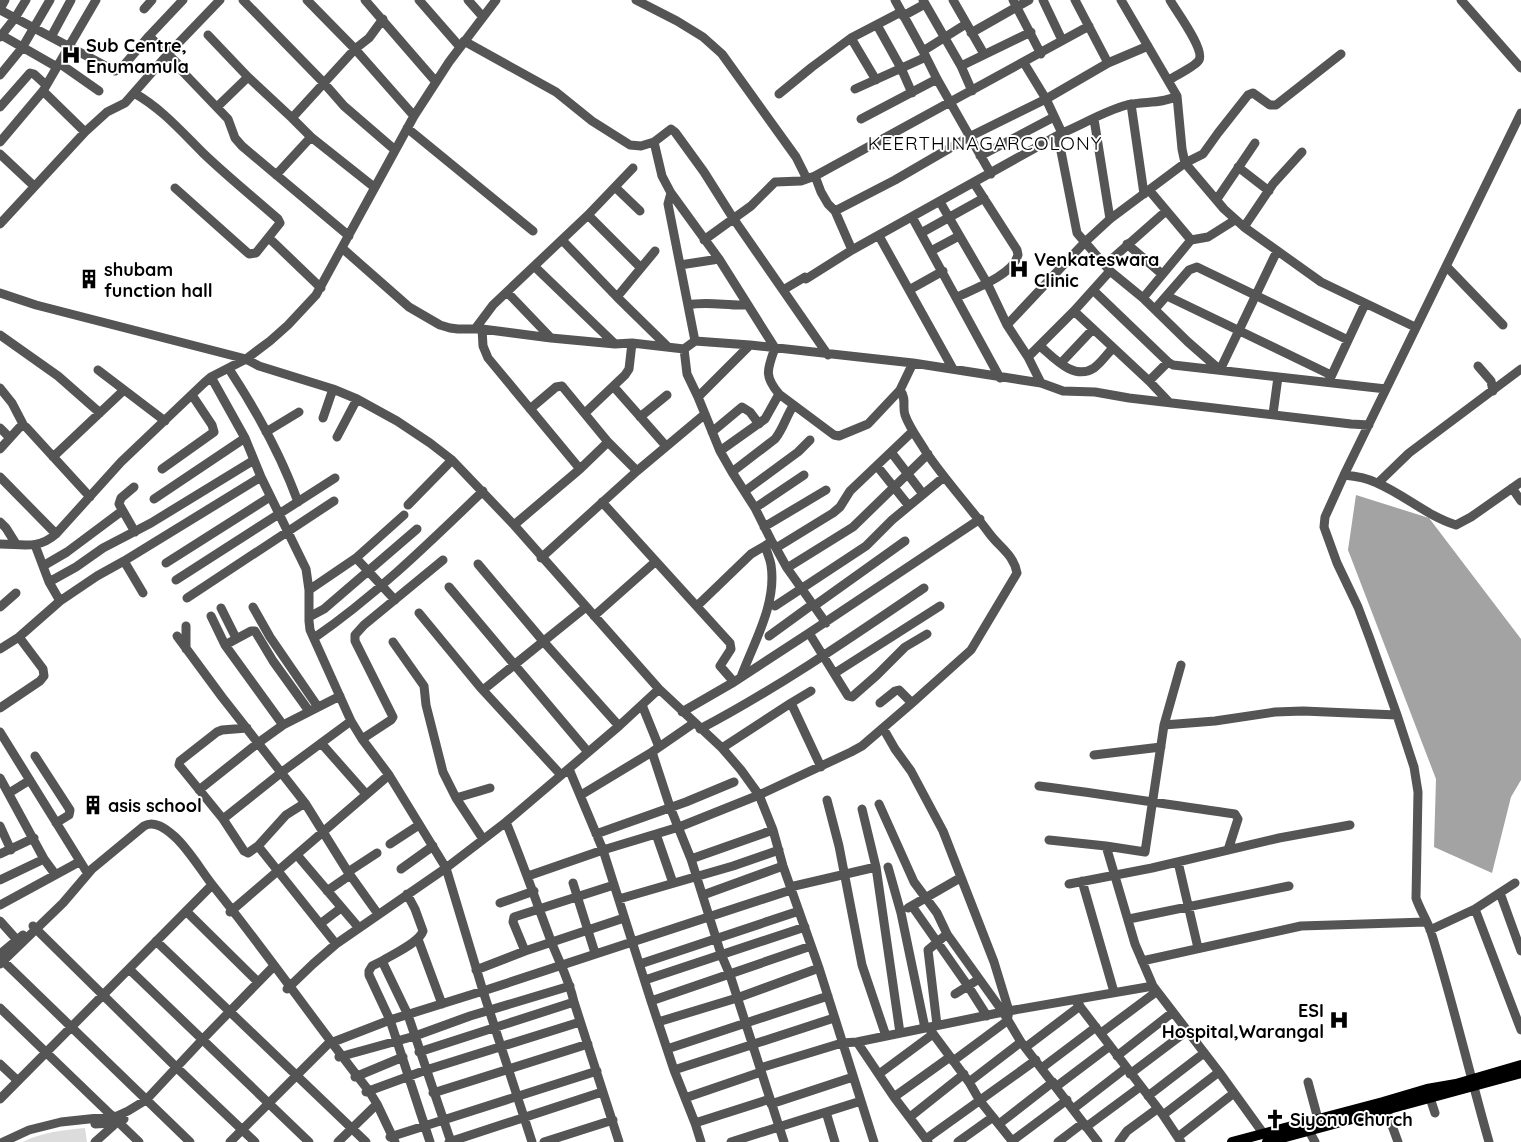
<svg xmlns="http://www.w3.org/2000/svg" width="1521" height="1142" font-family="Quicksand,sans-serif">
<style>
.green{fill:#dcdcdc}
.water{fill:#a3a3a3}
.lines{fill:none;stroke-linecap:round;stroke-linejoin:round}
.minor{stroke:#555;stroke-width:9}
.major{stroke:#000;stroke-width:10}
.labels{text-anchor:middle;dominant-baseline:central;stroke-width:4;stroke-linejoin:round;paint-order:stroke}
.poi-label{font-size:18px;font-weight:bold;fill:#000;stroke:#fff;text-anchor:start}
.neighbourhood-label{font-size:19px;letter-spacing:1px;fill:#000;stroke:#fff}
</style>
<rect width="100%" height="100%" fill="#fff"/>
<path class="green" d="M85,1128L87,1142H23C42,1132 64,1130 85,1128Z"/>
<path class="water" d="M1356,495L1429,518L1521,639V780L1511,797L1492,873L1434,847L1436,779L1348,550Z"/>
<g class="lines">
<path class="minor" d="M243,0L323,82L344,106L395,150
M307,0L355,49L414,116
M365,0L436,82
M419,0L460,47
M468,0L483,17
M636,0L677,21L703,37L722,54L796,157L807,179
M895,0L923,51L937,79L991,174
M923,0L961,66L972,91
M953,0L984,54
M1013,0L1041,54
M1043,0L1062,40
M1075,0L1108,63
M1121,0L1177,96L1182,149L1185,163L1224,209L1244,227L1321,282L1415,327
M1461,0L1521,68
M0,9L5,0
M144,9L152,0
M0,10L115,71L125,64L149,36L183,0
M903,16L925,4
M877,25L901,68L912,93
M971,33L1029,0
M1,35L57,67
M208,35L248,77L292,118
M149,36L178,64L182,71L228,119L235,138L242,146L349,236
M0,37L15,18L26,0
M51,37L71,0
M851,38L876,80
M464,41L556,92L592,121L630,145L641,146L654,142L671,129L675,132L704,172L733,218L828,355
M923,51L966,24
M59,63L99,91
M1024,63L1046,99L1062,133
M961,66L1031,32
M0,75L22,48L50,0
M1169,80C1176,75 1195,67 1199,60C1205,49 1176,11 1170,0
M855,89L926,57
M134,93C161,108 181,131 203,153C227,176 253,197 278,219L280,223L256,253L249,254L175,188
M779,94L812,67L851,38L901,12
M1131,104L1144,194
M0,107L30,73L34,74L46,85
M217,107L248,77
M861,119L937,79
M1094,119L1110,219
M407,128L533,231
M85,132L107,112L125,103L168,54L220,0
M1058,136L1077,233L1110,271L1143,298L1188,342L1220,370L1277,251
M311,137L374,187
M0,142L43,91L96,0
M654,142L662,176L671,193L668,204L695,341
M0,154L34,186
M980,156L1054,117
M1238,167L1269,191
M276,175L311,137L292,118L355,49L369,38L383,19
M815,176L821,192L828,204L835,211L852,250L1062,133C1084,124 1104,111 1127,105C1144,101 1162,104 1177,96
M615,187L640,211
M1149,190L1191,240
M671,193L719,259L775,348C767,370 764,376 779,394L765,419L720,451
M1217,199L1255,143
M940,202L987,283L1007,325L1028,357L1041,383
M835,211L895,180L969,137L1046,99L1108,63L1148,46
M588,215L641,268
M912,217L1000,378
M0,224L85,132L43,91
M1244,227L1273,184L1302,152
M921,233L984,198
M879,236L953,369
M269,238L321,288
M562,240L617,297L668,347
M704,240L751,206L775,182L801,181L815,176L1089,26
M1127,244L1162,274
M342,248L409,307L440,325L450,328L458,329H482L551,338L615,344L632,343L684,349L695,341L750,345L913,363L1041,383L1063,391L1095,392L1129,398L1351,424L1369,425
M931,251L959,236
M680,265L719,259
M1105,265L1166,211
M534,266L615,344
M1447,267L1503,325
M806,279L852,250
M783,290L805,277
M909,290L943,271
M1093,290L1168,362L1173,365L1386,389
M507,292L551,338
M0,293L36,305L246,359L259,366L333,389L357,399L397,421L430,443L452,460L514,525L659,689L722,748L741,770L759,795L773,830L783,866L819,968L874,1142
M1167,296L1331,375
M617,297L655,251
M957,297C974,289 1013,275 1018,255L1017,250L974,183
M1143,298L1191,240L1208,237L1235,220
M688,305C707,301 727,306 747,305
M1155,309L1189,270L1197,267L1348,340
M1074,311L1149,381L1168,401
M1007,325L1085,242L1110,219L1185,163L1203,154L1218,133L1248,95L1253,93L1270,105H1276L1341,54
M475,329L493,305L588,215L633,168
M482,329L483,346L488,358L580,469
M0,335L58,376L100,413
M1040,346C1054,358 1074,381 1094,368C1101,363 1107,354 1113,348
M684,349L687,374L698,397L720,451L732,472L755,508L772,542L776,548L787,568L826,623
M1028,357L1074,311L1110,271
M1061,363L1093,329
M1478,366L1491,381L1493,391
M229,369C256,410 281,455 298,502
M98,370L165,421
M211,377L245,438L261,477L306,569L309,590V621L310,630L351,721L362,739L389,775L446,868L483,991L532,1142
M1149,381L1168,362
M1329,381L1365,304
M614,387L666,446
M0,388L12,403L24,426
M779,394L834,435L839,436L868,424L900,390L913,363
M698,397L750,345
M530,409L556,387L562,386L608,442L637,471
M585,413L625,375L629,369L632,343
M1273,414L1278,377
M640,417L667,395
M323,418L333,389
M0,428L10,438
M266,432L299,412
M712,432L742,407L750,412L759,424
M337,437L357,399
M0,449L19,428L22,426L26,427L90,497
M891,452L923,494
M53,457L124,390
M877,466L909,506
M162,469L214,432L212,425L192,395
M732,472L775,439C783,429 786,417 793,406
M1344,475C1355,476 1367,478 1377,483C1405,495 1427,516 1456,525L1471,517L1521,482
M0,477L56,534
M1378,483L1409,453L1521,369
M134,487L121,498L119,504L135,532
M1512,488L1521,501
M745,491L798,452L810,440
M154,499L245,438
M602,502L730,643L731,649L720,666L734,682
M408,505L452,460
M755,508L804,475
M0,522L6,528L16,544
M514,525L580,469L608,442
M764,527L826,490
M0,544C22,544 38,550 56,534L121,462L204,383L211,377L246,359L270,341L288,325L316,295L414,116L449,62L496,0
M35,545L49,582L60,601
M776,548L833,513L840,507L850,491L913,431
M356,558L395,600
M541,558L637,471L705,414
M124,561L143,593
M166,563L270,497
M478,564L543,641L619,726
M43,566L67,552L122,511
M787,568L853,527L928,454
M176,580L335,478
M49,582L76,567L103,548L151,523L254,460
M449,587L588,752
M309,590L356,558L404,515
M187,598L334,501
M697,606L751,554L768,544
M775,606L866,546L892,520L944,477
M814,606L905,541
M0,607L16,593
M253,607L270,637L318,707
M221,608L236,638
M419,613L480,687L561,775
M211,616L225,645L251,631H255L273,661L309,711
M594,616L655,562
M309,617L324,609L417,529
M809,633L848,696L852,697L877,675L905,647L927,634
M177,636L222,697L305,803L348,872L378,914
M769,636L813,604
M314,638C375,596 429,543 483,491
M393,642L424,686L426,705L443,772L456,798L483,839
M225,645L283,725
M0,649L19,637L60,601L97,576L124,561L261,477
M186,649V626
M835,673L940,606
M741,677C754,642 777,604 771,565C770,559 767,552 765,546
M483,690L586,607
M791,703L821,767
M880,703L895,691L899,690L912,703
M642,705L659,747
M0,708L40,681L44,676L43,669L19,637
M682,712L734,682L809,633L980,519
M1164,725L1215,721L1275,712L1303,711L1397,715
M247,728L222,730L217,732L180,761L179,765L223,819L244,851L248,853L258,846L286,815L305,803
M883,728L895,749L911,771L943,831L994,962L1009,1011L1007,1021L953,1061
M700,729C778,688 852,637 924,588
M0,732L88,874
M362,739L391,720L393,717L355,641V635L364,625L443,560
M321,743L366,794
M722,748L791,703L811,691
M652,752L670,807L691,859L721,954L730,975L784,1142
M1094,755L1161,747
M35,756L70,810L69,815L56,823
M569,769L603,850L651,1001L674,1070L695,1123L701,1142
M0,778L44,859L55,874
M1039,786C1104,794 1169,805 1235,814L1238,819L1228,850
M199,790L258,743L283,725L340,696
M9,793L30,780
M581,795L652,752L694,723
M456,798L490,788
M827,800L839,846L862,965L886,1036
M879,804L914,882L937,913L947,934L1003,1012L1021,1042L1098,1142
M862,809L876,867L900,1033
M223,819L282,772L351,721
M0,826L11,850
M596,834L686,802L734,782
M656,834L673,883
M1049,840L1106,846L1145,852L1164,725L1181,665
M390,844L419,825
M258,846L336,944
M1106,846L1135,944L1153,986L1219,1072L1263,1133
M0,854L34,838
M297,855L359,928
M691,859L773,830
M1178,862L1198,948
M888,867L901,913L925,1028
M401,869L433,846
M348,872L377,853
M528,876L603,850L679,827L759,795L851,752L862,746L912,703L971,650L1017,573C1014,555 1000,548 989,533C969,506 945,480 926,452C919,440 910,429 905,415C902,406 907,399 900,390
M0,880L44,859
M1082,881L1114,992
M573,883L595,953
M1069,884L1152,868L1279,838L1350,825
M790,887L876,867
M327,891L350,875
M1500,893L1521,951
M407,894L415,909L423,931C419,943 393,954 382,961L408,1015L451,1142
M703,895L783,866
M619,899L733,866L779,850
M500,903L534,891
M0,905L79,862
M912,906L968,986L987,1016
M908,908L960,878
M1475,909L1521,1030
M186,911L258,982
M230,912L389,775
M1129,919L1289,886
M0,921L17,940
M320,924L341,908
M33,926L176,1067L255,1142
M1430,930L1475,909L1515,883
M418,939L442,1004
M156,941L366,1142
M525,951L513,922L514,917L614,885
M0,954L23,935
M0,958L190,1142
M382,961L372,966L369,971V975L390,1020L430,1142
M1142,961L1301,926L1426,922
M0,964L63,903L92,869L144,826C155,820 166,829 174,836C188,848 202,872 214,887C268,954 316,1024 369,1091L377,1104L395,1142
M640,964L799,911
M129,969L309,1142
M476,970L525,951L624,918
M645,980L805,927
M287,989L313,964L336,944L446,868L506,822
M955,994L979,979
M1075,1000L1163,1115L1181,1142
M651,1001L811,946
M0,1008L139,1142
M658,1022L737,998L819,968
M937,1025L928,950L947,934
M928,1027L969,1082L980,1101L1013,1142
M1101,1033L1156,992
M857,1042L894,1097L928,1142
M1026,1047L1080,1006
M667,1049L828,996
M419,1052L574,1002
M1117,1056L1173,1012
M339,1057L415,1036L470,1016L570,986
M0,1064L18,1081
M1043,1067L1096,1027
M760,1068L842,1043L857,1042L1003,1012L1153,986
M674,1070L834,1018
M879,1074L933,1034
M1130,1074L1187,1031
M355,1077L403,1057
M969,1082L1021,1042
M1308,1082L1318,1119
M1057,1086L1110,1046
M366,1092L426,1070L580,1022
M433,1093L588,1044
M1148,1096L1204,1053
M894,1097L950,1057
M685,1098L761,1072
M1430,1098L1435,1113
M0,1099L212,885
M771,1104L853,1077
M1073,1109L1126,1068
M1386,1109L1398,1142
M826,1112L835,1142
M1163,1115L1219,1072
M910,1117L964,1074
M695,1123L770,1099
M95,1124L112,1123L124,1119
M999,1124L1053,1082
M1086,1127L1140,1087
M1309,1131L1315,1142
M390,1137L597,1071
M1178,1137L1234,1093
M926,1139L1036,1060
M1012,1141L1067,1100
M3,1142L29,1130L61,1122L117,1116L128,1111L146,1100L202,1040L274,966
M95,1142L114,1125
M230,1142L328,1044L390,1020L483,991L791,890
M338,1142L377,1104
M449,1142L602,1092
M544,1142L613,1120
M619,1142L574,1002C569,979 559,962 551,941C536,901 522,861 506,822L619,726L659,689
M731,1142L861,1101
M958,1142L993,1117
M1058,1142L1083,1123
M1119,1142L1127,1131L1157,1109
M1489,1142C1469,1072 1453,1002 1431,932C1427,920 1420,910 1416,898L1418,792L1414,767L1397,715L1370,639L1358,607L1337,563L1324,527L1325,517L1344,475L1521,113"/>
<path class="major" d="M1232,1142L1383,1102L1427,1089L1456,1084L1521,1065
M1267,1142L1521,1073"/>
</g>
<defs>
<symbol id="hospital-bare" viewBox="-9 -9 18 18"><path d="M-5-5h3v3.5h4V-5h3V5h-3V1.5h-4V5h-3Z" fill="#000" stroke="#fff" stroke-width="2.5" paint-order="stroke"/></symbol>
<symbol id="building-bare" viewBox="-9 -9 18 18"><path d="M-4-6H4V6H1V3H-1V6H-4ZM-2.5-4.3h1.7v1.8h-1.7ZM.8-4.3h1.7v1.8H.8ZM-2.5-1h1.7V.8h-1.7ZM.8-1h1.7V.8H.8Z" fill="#000" stroke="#fff" stroke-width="2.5" paint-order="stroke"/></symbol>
<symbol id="church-bare" viewBox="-9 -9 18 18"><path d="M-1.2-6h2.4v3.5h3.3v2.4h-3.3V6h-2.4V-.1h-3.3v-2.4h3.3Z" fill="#000" stroke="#fff" stroke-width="2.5" paint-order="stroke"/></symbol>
</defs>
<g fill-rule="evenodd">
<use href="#hospital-bare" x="57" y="41" width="28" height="28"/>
<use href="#hospital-bare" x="1005" y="255" width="28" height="28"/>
<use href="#building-bare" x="75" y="265" width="28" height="28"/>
<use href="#building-bare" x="79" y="791" width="28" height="28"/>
<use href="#hospital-bare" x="1325" y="1006" width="28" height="28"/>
<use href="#church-bare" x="1261" y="1105" width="28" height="28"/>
</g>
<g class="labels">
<g class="poi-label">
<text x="86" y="45">Sub Centre,<tspan x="86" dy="21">Enumamula</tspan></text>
<text x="1034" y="259">Venkateswara<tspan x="1034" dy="21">Clinic</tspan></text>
<text x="104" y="269">shubam<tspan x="104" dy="21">function hall</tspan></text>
<text x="108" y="805">asis school</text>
<text x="1324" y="1010" text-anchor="end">ESI<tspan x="1324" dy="21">Hospital,Warangal</tspan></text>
<text x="1290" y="1119">Siyonu Church</text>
</g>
<g class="neighbourhood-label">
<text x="985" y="143">KEERTHINAGARCOLONY</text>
</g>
</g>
</svg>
